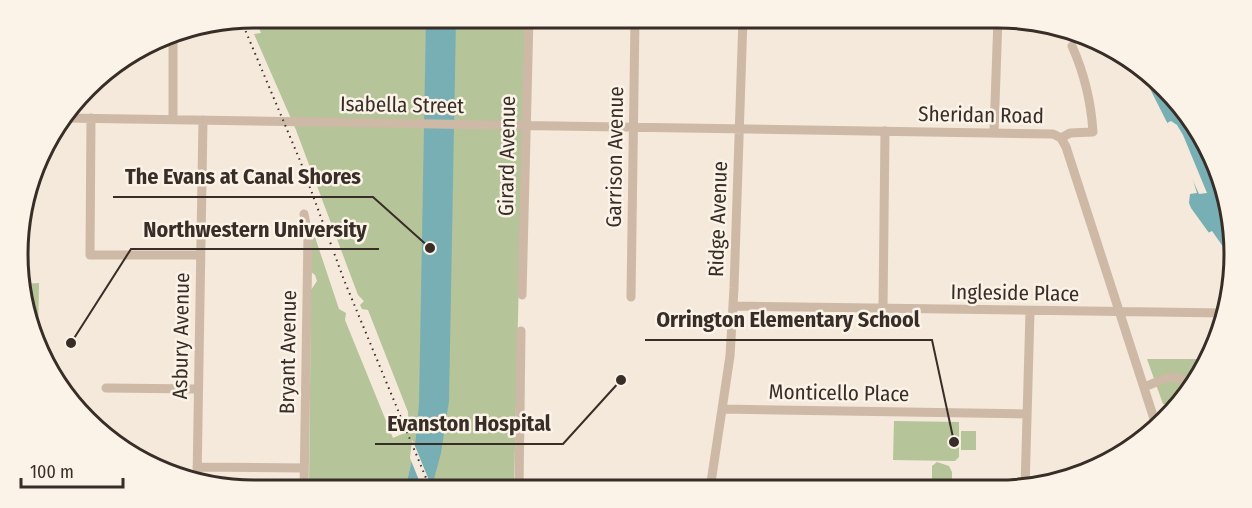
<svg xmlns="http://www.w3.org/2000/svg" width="1252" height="508" font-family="'Fira Sans Condensed',sans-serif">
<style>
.green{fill:#b5c499}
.water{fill:#77afb4}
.pier{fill:#f4e9da}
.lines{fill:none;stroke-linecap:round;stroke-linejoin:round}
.minor{stroke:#cdb9a5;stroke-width:9}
.rail{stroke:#382d27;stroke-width:2;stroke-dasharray:1.5 4.5;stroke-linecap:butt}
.labels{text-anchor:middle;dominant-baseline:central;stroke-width:5;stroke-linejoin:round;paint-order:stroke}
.street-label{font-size:21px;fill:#382d27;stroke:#fbf3e7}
.rim{fill:none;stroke:#382d27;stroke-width:3}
.leader{fill:none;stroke:#382d27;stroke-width:2}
.callout-dot{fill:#382d27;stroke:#fbf3e7;stroke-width:2}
.callout-label{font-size:22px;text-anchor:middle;font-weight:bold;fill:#382d27;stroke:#fbf3e7;stroke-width:5;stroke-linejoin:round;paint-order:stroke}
</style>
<rect width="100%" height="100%" fill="#f4e9da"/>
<path class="green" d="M255,18H525L514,489L433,490L415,447L405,490H309L311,290L317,281L315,275L311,272L312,228L339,309L346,313L345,320L393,438L409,431L408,412L368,310L362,309L360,305L364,301L358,295L296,130L254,34L261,33Z
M39,283L38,338L23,300L22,284Z
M1147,359H1207L1194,385L1177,405L1163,404Z
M894,421L959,422V457L955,461L893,460Z
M961,431H976V450H961Z
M937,462L949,466L952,472V488H932V466Z"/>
<path class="water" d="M426,18H456L449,401L441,453L431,490H405L415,446L419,404Z
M1140,69L1153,76L1210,149L1233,238L1231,254L1217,244L1191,208L1189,203L1190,194L1197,193L1188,164Z"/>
<path class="pier" d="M1171,121L1177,125L1183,135L1207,193L1199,194L1167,123Z
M1212,231L1224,248L1232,252L1231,257L1217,247L1206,234Z
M412,440L415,446L433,490H423L410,458Z"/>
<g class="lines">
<path class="minor" d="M65,118L1053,134L1061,138L1066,147L1157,428
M91,118L90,255H200
M173,119V33
M994,132L998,18
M1061,138L1070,133L1093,132C1091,101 1085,75 1072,46
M522,295L529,18
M631,297L635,18
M733,306L1224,313
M883,309L885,131
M1144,387C1168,378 1169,372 1194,385
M106,388L198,389
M723,409L1027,414
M197,467L304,468
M197,481L203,120
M1025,488L1030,312
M519,489L521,331
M710,489L730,356L734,288L743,18
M304,490L308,235L304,214"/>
<path class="rail" d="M241,20L301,163L344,280L431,490"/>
</g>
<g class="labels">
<g class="street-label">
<text transform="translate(402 105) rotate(1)">Isabella Street</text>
<text transform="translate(981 115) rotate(1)">Sheridan Road</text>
<text transform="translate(507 156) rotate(-89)">Girard Avenue</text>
<text transform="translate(615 157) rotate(-89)">Garrison Avenue</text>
<text transform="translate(718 219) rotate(-88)">Ridge Avenue</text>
<text transform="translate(1015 293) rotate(1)">Ingleside Place</text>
<text transform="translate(181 336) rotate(-89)">Asbury Avenue</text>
<text transform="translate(288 352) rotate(-89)">Bryant Avenue</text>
<text transform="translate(839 393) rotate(1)">Monticello Place</text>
</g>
</g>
<path d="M0 0H1252V508H0ZM254 28H998A226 226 0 0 1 1224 254V254A226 226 0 0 1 998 480H254A226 226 0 0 1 28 254V254A226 226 0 0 1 254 28Z" fill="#fbf3e7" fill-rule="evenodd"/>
<path class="rim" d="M254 28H998A226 226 0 0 1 1224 254V254A226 226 0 0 1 998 480H254A226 226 0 0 1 28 254V254A226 226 0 0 1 254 28Z"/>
<path class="leader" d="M430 248L373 197H113M71 343L131 249H379M954 442L932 340H645M621 380L563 444H375"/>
<g class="callout-dot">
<circle cx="430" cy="248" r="6"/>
<circle cx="71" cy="343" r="6"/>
<circle cx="954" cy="442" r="6"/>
<circle cx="621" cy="380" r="6"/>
</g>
<g class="callout-label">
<text x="243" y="184">The Evans at Canal Shores</text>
<text x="255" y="237">Northwestern University</text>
<text x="788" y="327">Orrington Elementary School</text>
<text x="469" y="431">Evanston Hospital</text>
</g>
<path d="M21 478v9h102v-9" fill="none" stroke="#382d27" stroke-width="3"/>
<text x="30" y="478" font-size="18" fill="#382d27" stroke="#fbf3e7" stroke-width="4.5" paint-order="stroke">100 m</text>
</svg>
